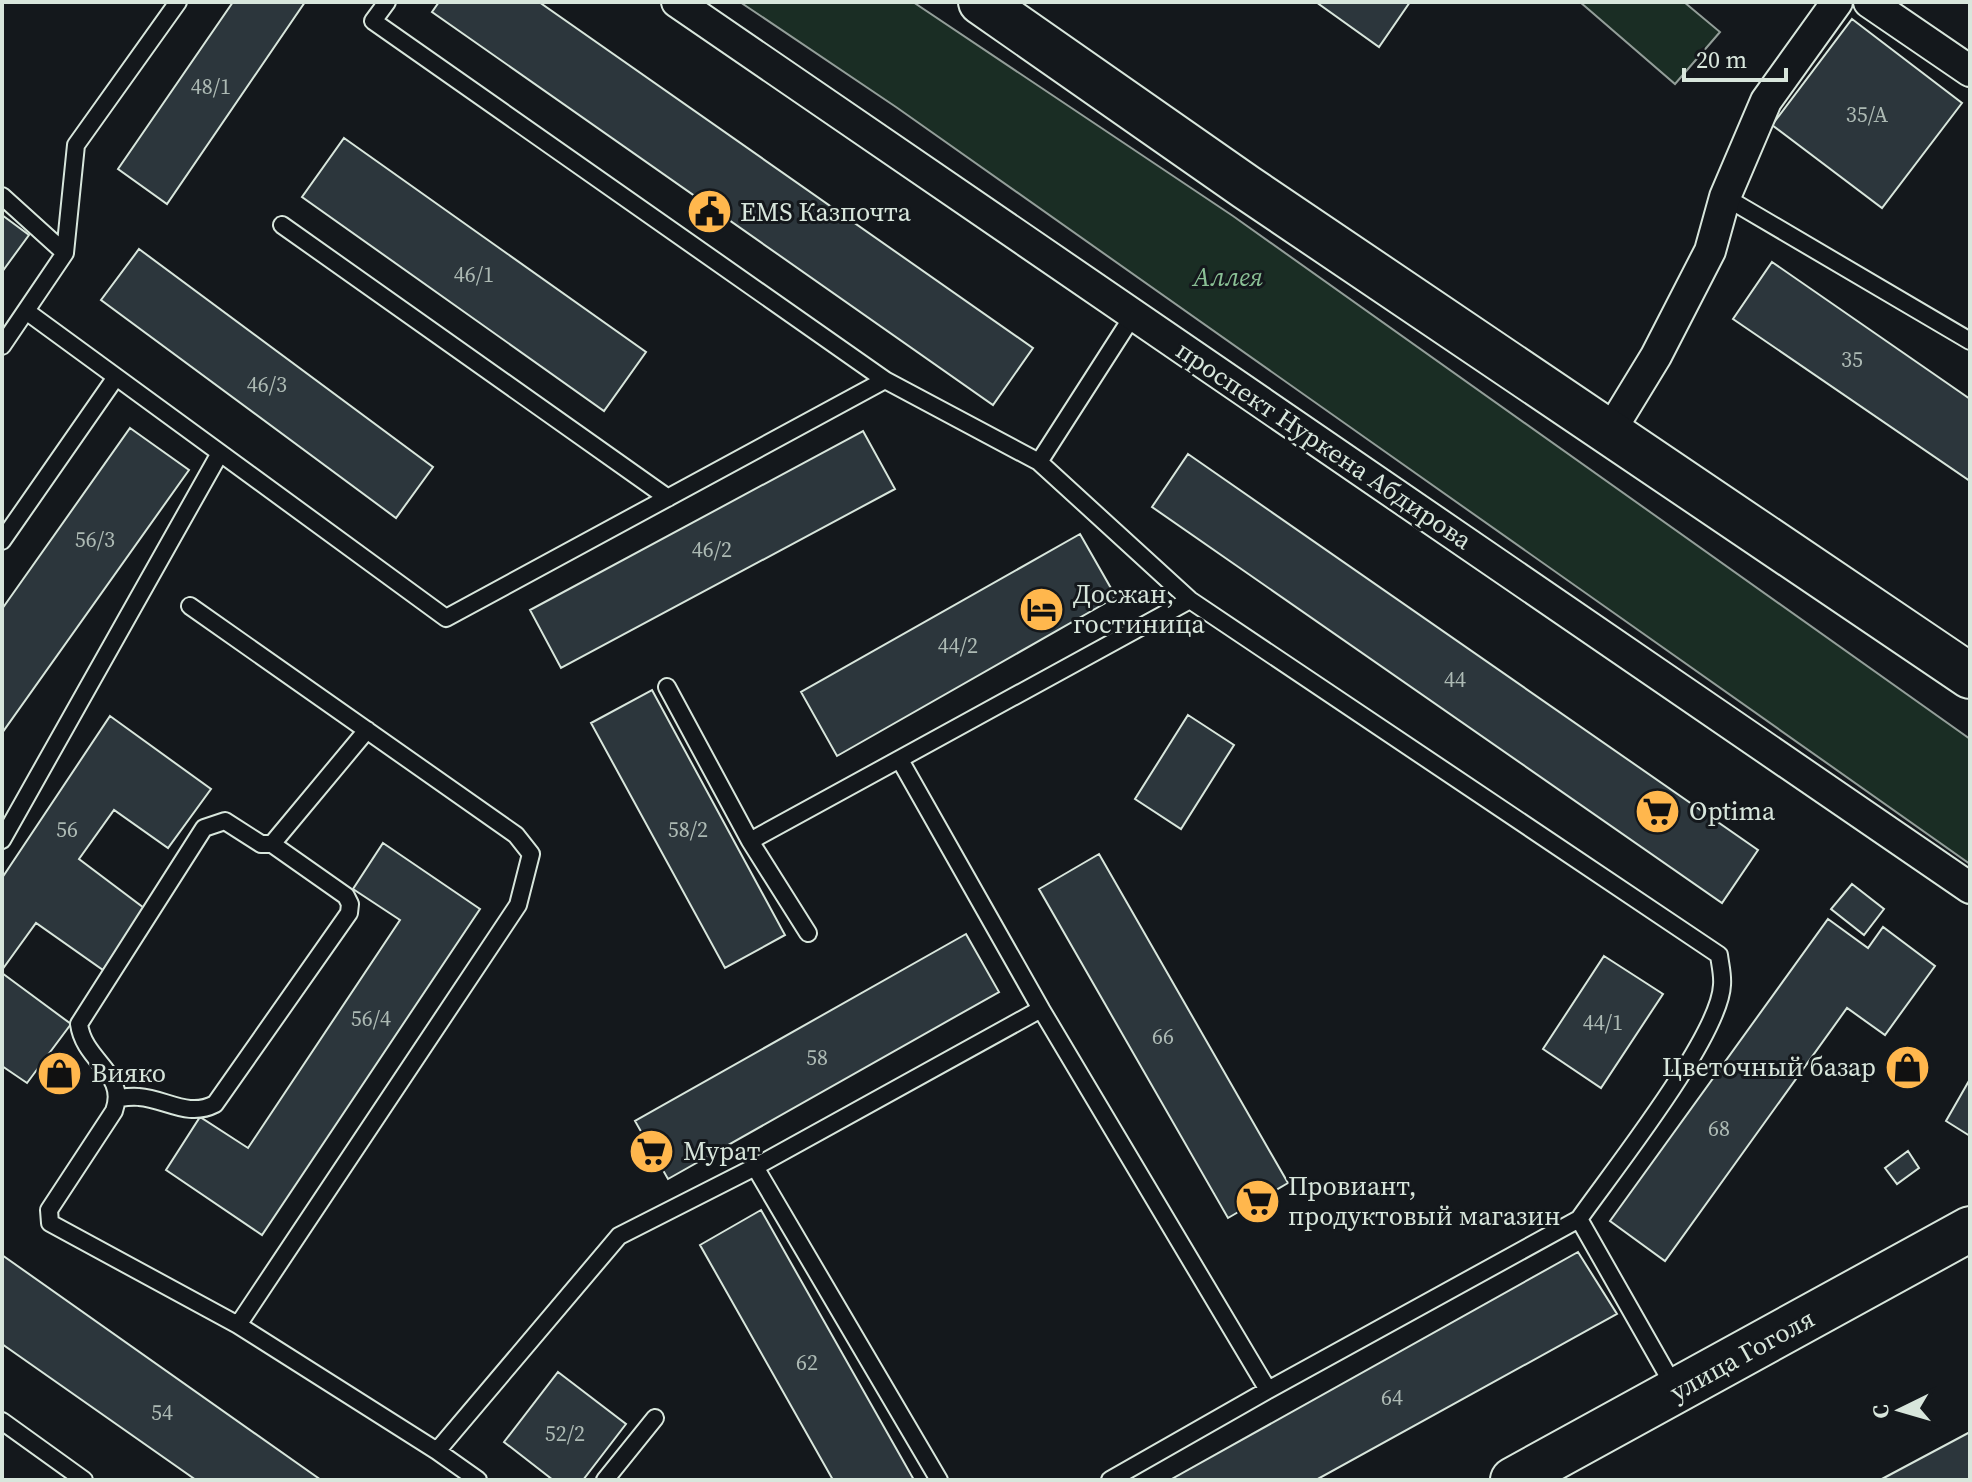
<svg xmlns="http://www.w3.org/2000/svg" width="1972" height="1482" font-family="'Source Serif 4',serif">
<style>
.green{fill:#1a2d24;stroke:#939e99;stroke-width:2}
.building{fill:#2c363c;stroke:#d8e6dc;stroke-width:2}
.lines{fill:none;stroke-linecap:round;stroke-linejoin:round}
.service-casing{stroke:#d8e6dc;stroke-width:20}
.minor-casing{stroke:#d8e6dc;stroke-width:34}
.secondary-casing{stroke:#d8e6dc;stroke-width:48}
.trunk-casing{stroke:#d8e6dc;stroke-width:48}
.service{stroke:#14181c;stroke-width:16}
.minor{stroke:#14181c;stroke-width:30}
.secondary{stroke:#14181c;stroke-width:44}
.trunk{stroke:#14181c;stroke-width:44}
.labels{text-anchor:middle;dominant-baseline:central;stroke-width:6;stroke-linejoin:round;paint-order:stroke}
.number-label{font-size:22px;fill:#adbab4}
.poi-label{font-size:26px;fill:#d8e6dc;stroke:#14181c;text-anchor:start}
.park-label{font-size:26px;font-style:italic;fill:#8ac095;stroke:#14181c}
.street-label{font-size:26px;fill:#d8e6dc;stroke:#14181c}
</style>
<rect width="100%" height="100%" fill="#14181c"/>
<path class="green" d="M740,2H913L1233,216L1970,739V864L896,107Z
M1580,2H1684L1720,32L1675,84Z"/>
<path class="building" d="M233,2H305L167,204L118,169Z
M439,2H539L1033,348L993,405L432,12Z
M1316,2H1410L1379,47Z
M1852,19L1962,103L1882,208L1772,125Z
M344,138L646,352L604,411L302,197Z
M2,215L29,235L2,272Z
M139,249L433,467L396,518L101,300Z
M1772,262L1970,399V481L1733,319Z
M130,428L189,470L2,733V609Z
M863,431L895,489L561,668L530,610Z
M1188,454L1758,850L1722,903L1152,507Z
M1080,534L1116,597L837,756L801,692Z
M652,690L785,935L725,968L591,723Z
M1188,715L1234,745L1181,829L1135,799Z
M110,716L211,789L168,848L114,810L79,859L144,908L103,970L36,923L2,970V878Z
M383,843L480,909L262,1235L166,1170L200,1117L248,1148L400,920L353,889Z
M1099,854L1288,1183L1228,1218L1039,889Z
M1852,884L1884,909L1864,935L1831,909Z
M1828,919L1868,948L1883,927L1935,966L1885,1035L1847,1008L1665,1261L1610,1221Z
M966,934L999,992L668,1179L635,1121Z
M1604,956L1663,994L1601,1088L1543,1049Z
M2,973L71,1024L27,1083L2,1066Z
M1970,1079V1136L1946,1121Z
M1908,1151L1919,1168L1897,1184L1885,1168Z
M761,1210L914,1480H833L700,1245Z
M1578,1252L1617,1314L1316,1480H1170Z
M2,1255L321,1480H196L2,1344Z
M558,1372L626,1424L583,1480H553L504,1442Z
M1970,1432V1480H1880Z"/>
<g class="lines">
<defs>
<path id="service" d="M387,2L373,21L885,380
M2,196L65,253
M1725,197L1970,341
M282,225L668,498
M26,311L446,618L885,380L1039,462L1134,314
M2,346L65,253L76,145L178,2
M1039,462L1190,600L1719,955C1720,964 1723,975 1722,985C1720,1036 1612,1172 1579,1219L1675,1388
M2,541L116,377
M190,606L516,835L531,854L518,905L238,1325
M667,687L750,841L808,933
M367,730L272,844H261L225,821L204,828L79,1024C84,1062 128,1073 114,1111L49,1210L50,1223L238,1325L437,1451
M900,760L1041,1009
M2,840L220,453
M750,841L1190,600
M119,1098C126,1097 133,1096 139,1097C166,1099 188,1118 215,1104L349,913L350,904L346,896L272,844
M2,1421L84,1480
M478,1480L437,1451L619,1236L755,1167
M605,1480L655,1418
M939,1480L755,1167L1041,1009L1268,1390
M1110,1480L1268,1390L1579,1219"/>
<path id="minor" d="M677,2L1970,888
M1869,2L1970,71
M1609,433L1656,356L1710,251L1725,197L1766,101L1837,2"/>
<path id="secondary" d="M981,2L1246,187L1970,676"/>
<path id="trunk" d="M1513,1480L1970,1229"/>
</defs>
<use href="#service" class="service-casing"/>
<use href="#minor" class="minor-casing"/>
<use href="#secondary" class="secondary-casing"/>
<use href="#trunk" class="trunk-casing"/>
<use href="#service" class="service"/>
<use href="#minor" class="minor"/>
<use href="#secondary" class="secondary"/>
<use href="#trunk" class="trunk"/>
</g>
<defs>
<symbol id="civic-disc" viewBox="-11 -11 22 22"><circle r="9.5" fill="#ffb74d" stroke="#14181c"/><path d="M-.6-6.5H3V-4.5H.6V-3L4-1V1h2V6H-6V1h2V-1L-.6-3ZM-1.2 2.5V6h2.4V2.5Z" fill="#111"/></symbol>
<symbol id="hotel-disc" viewBox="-11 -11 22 22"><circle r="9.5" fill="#ffb74d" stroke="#14181c"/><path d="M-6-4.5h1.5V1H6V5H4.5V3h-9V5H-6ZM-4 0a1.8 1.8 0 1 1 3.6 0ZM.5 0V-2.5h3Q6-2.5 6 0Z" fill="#111"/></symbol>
<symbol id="supermarket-disc" viewBox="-11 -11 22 22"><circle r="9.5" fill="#ffb74d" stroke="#14181c"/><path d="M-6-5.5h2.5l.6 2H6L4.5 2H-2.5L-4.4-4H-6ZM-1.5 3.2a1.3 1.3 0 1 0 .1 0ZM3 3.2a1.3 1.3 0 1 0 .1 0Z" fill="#111"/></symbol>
<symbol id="shop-disc" viewBox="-11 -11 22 22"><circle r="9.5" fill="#ffb74d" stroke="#14181c"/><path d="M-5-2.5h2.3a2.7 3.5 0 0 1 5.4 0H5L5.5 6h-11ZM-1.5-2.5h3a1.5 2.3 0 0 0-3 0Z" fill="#111"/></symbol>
</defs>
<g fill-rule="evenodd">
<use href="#civic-disc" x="684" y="186" width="51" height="51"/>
<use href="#hotel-disc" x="1016" y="584" width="51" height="51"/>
<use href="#supermarket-disc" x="1632" y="786" width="51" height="51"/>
<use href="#shop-disc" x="1882" y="1042" width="51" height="51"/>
<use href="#shop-disc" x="34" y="1048" width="51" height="51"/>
<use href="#supermarket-disc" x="626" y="1126" width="51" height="51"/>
<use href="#supermarket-disc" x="1232" y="1176" width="51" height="51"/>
</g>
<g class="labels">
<g class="number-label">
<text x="211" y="86">48/1</text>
<text x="1867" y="114">35/А</text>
<text x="474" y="274">46/1</text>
<text x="1852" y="359">35</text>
<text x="267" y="384">46/3</text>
<text x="95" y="539">56/3</text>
<text x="712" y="549">46/2</text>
<text x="958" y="645">44/2</text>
<text x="1455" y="679">44</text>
<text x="67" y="829">56</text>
<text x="688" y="829">58/2</text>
<text x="371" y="1018">56/4</text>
<text x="1603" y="1022">44/1</text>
<text x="1163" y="1036">66</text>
<text x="817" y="1057">58</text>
<text x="1719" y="1128">68</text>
<text x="807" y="1362">62</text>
<text x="1392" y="1397">64</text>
<text x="162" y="1412">54</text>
<text x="565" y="1433">52/2</text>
</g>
<g class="poi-label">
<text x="740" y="212">EMS Казпочта</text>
<text x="1073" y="594">Досжан,<tspan x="1073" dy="30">гостиница</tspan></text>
<text x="1689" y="811">Optima</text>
<text x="1876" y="1067" text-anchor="end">Цветочный базар</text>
<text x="91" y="1073">Вияко</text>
<text x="683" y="1151">Мурат</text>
<text x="1288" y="1186">Провиант,<tspan x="1288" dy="30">продуктовый магазин</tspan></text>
</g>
<g class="park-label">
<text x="1228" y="277">Аллея</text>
</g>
<g class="street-label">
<text transform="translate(1324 445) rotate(34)">проспект Нуркена Абдирова</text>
<text transform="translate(1742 1355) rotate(-29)">улица Гоголя</text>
</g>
</g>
<rect width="1972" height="1482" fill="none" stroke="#d8e6dc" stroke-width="8"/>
<g transform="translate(1900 1410) rotate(265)" stroke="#14181c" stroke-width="6" paint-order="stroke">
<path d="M0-6L14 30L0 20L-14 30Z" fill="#d8e6dc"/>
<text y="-12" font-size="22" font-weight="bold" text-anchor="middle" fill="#d8e6dc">С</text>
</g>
<path d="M1684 68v12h102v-12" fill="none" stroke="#d8e6dc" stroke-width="4"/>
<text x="1696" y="68" font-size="24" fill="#d8e6dc" stroke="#14181c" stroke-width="6" paint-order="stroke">20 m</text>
</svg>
